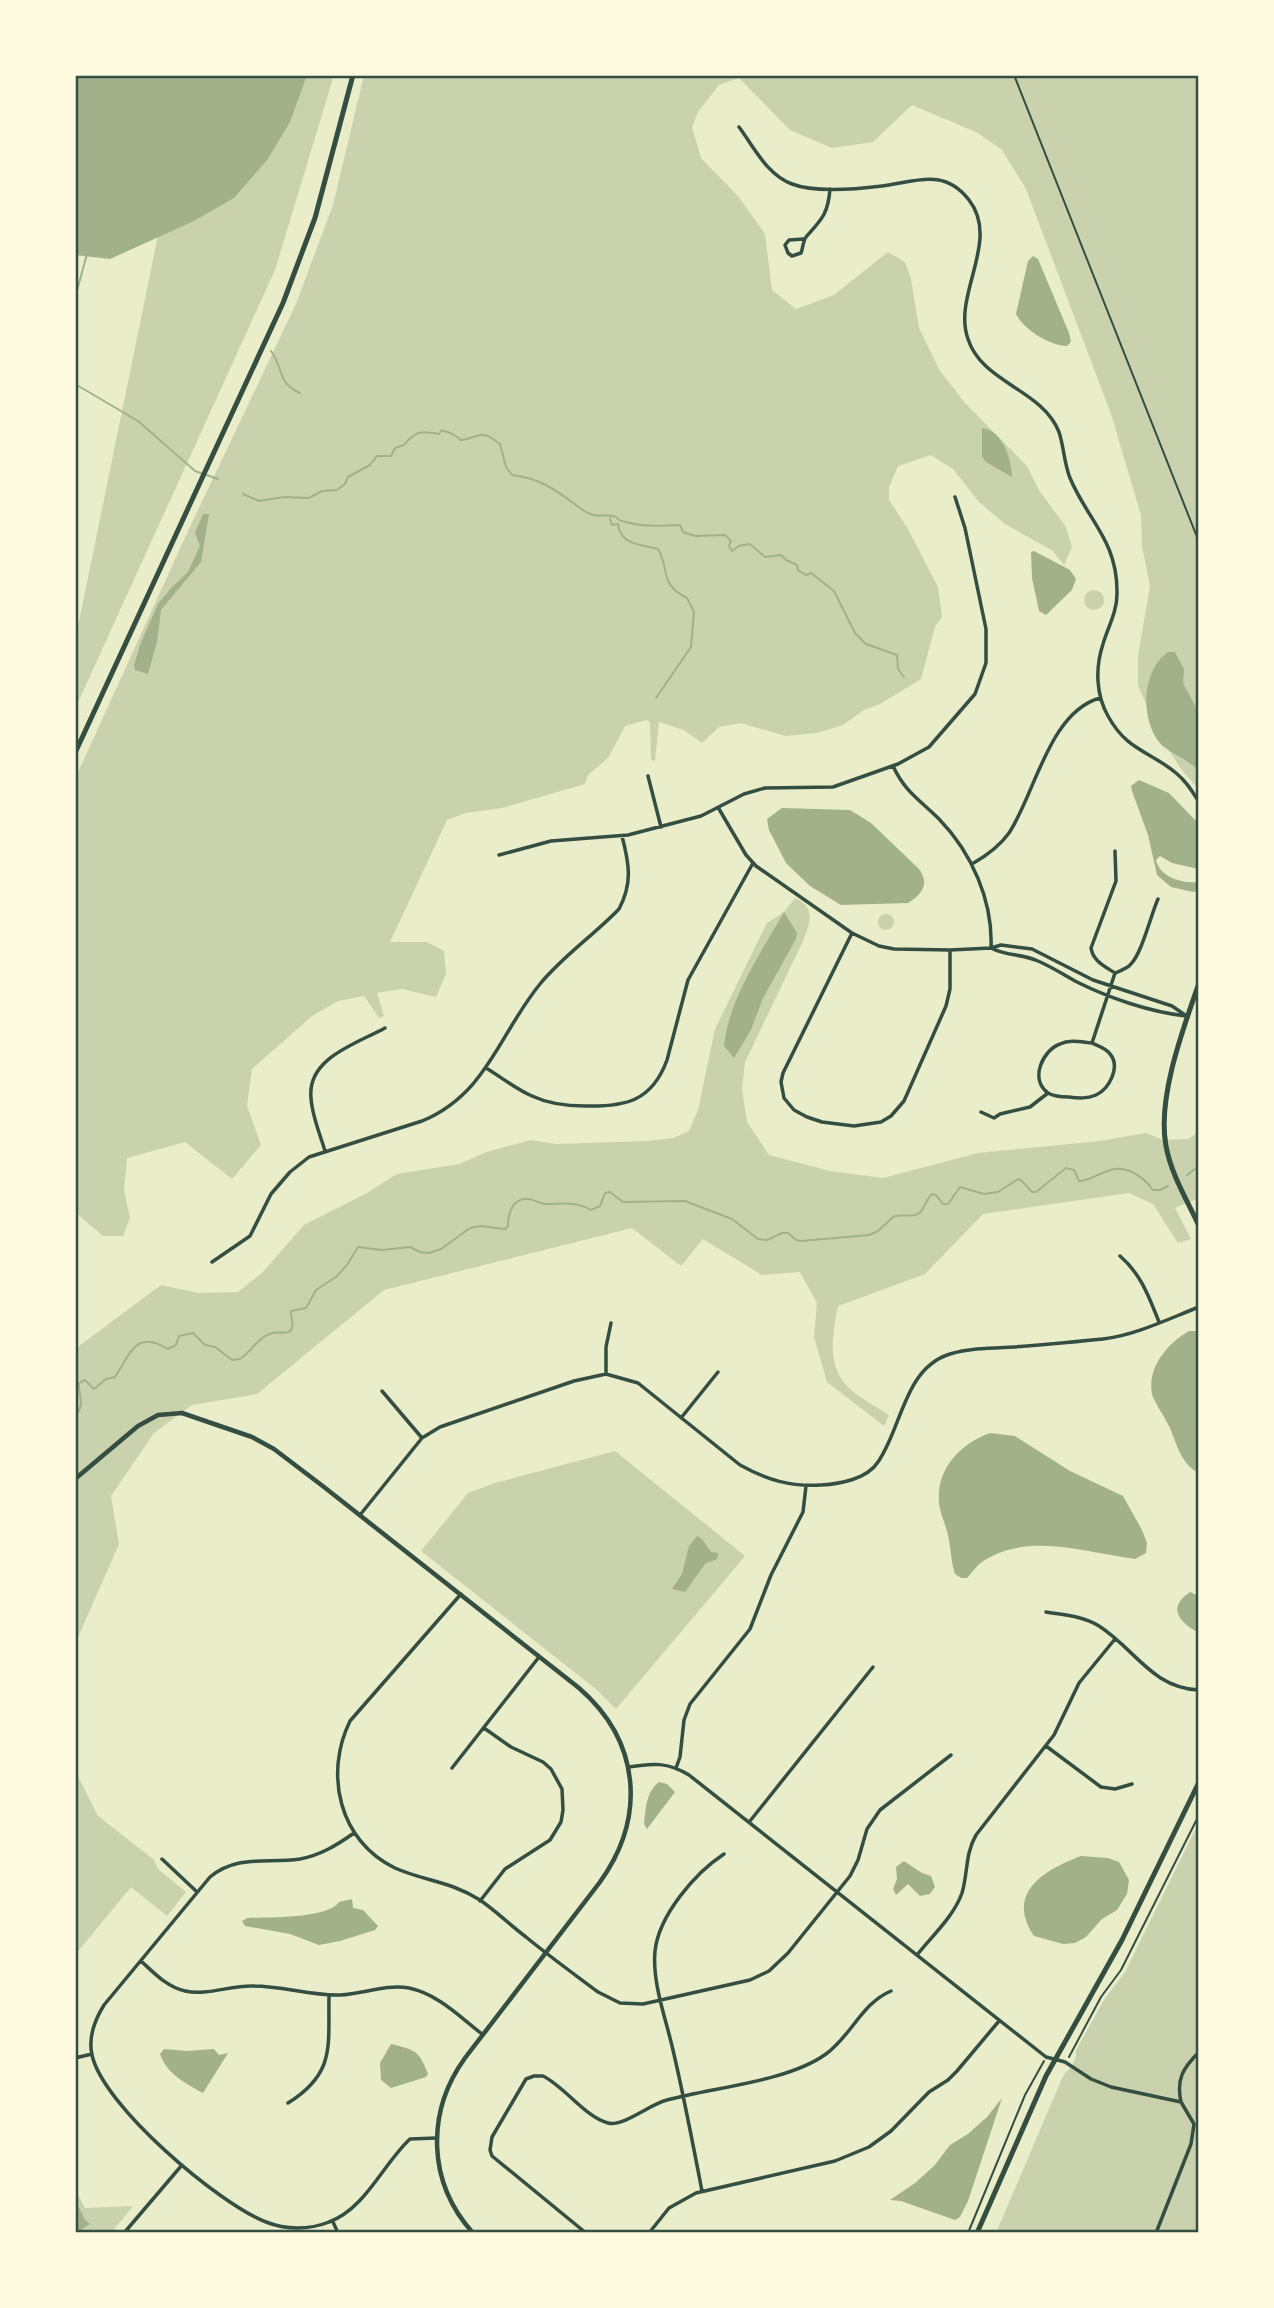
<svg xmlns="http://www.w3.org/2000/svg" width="1274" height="2308" font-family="Montserrat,sans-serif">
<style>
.green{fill:#cad2ad}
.water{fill:#a3b18a}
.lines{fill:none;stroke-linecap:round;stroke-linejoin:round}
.stream{stroke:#a3b18a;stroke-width:2}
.path{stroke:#344e41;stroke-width:2}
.minor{stroke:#344e41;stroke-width:3.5}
.tertiary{stroke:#344e41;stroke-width:4.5}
.secondary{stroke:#344e41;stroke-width:5}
.primary{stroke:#344e41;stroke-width:5}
.neatline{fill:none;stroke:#344e41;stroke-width:2.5}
</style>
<rect width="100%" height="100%" fill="#e9edc9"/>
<path class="green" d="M247,75H334L275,270L75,709V641L164,206Z
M364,75H1199V790L1181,769L1158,733L1138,685V656L1150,586L1142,546L1141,515L1111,414L1026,189L1002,150L976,132L912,105L873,142L832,148L790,130L739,78L719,85L698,112L692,127L701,158L738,196L765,234L772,290L796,309L834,295L888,252L905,262L911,279L919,328L940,371L965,403L1027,466L1039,490L1066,527L1072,547L1064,565L1053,551L1005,524L979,502L953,469L931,455L898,466L889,487V500L908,529L938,587L942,617L935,627L921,679L880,704L864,710L843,725L817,733L786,736L741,723L719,727L702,743L684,730L659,722L655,761L651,760L650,722L646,720L625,726L608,758L588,775L585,784L502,808L465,813L447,820L390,942H427L444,951L446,974L436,997L402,989L377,993L384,1016L379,1018L364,996L338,1001L312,1016L252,1069L247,1106L261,1145L232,1179L185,1142L127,1158L124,1190L130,1218L123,1236H103L75,1212V779L188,531L296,304L333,205Z
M1084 600a10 10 0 1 1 20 0a10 10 0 1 1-20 0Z
M795,898C816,907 810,922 804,939L745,1062L742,1089L747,1122L769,1155L830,1171L883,1178L978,1153L1100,1141L1146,1133L1163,1140L1188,1139L1199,1132V1198L1175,1208L1191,1239L1178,1243L1153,1204L1129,1193L983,1214L925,1274L838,1306C833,1332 826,1364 847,1386C858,1398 876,1406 889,1415L884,1426L827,1382L814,1337L817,1303L800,1272L762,1275L703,1239L681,1266L632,1228L384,1290L257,1394L192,1405L154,1433L111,1496L119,1544L75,1644V1349L161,1285L198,1293L238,1292L263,1272L304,1225L367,1193L397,1174L459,1164L487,1152L530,1140L556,1144L648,1141L673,1138L689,1131L698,1110L715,1029L767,923L784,912Z
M878 922a8 8 0 1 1 16 0a8 8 0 1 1-16 0Z
M615,1451L745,1556L616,1709L597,1690L421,1551L468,1493L495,1483Z
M75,1770L98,1816L153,1859L159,1870L186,1892L167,1916L131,1887L75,1955Z
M1199,1822V2233H996L1063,2076C1070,2068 1077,2062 1076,2050L1104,2000L1125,1972Z
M75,2189L85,2208L133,2206L111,2233H75Z"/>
<path class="water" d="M75,75H307L290,122L268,159L234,198L194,221L110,259L75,255Z
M1033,256L1038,259L1069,333L1071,342L1067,346C1050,346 1023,329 1016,314L1028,261Z
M982,428C1003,430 1012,461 1012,477L986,462L982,456Z
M203,514H209L201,562L161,610L157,642L148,674L135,670L134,665L141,642L158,604L171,588L188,572L200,546L195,533Z
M1034,551L1070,570L1076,579L1072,590L1046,615L1039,611L1032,578L1031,552Z
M1168,652H1175L1184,669L1183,683L1199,713V771C1187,758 1166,752 1159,742C1140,718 1142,670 1168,652Z
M1139,780L1169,793L1199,824V869L1172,863L1160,856L1156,860C1160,878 1184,884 1199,882V890L1193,892L1171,887L1157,875L1148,835L1132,791L1131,786Z
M782,808L850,810L871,823L919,869C930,884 922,894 908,903L841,905L810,886L786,863L769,830L767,819Z
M784,912L797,933L796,939L763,998L751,1030L734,1058L724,1046C729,998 761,953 784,912Z
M1189,1331H1199V1473C1181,1464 1177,1445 1170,1428C1166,1419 1153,1400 1152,1394C1147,1367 1168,1343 1189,1331Z
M990,1433L1015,1436L1070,1471L1123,1496L1142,1530L1147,1543L1146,1553L1135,1559C1087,1553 1027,1531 982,1562C976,1566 972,1573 967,1578H961L955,1574C951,1562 951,1548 948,1535C946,1525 940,1514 939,1503C936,1470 959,1444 990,1433Z
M697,1536L702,1539L711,1552L718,1553L717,1559L705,1564L685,1592L672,1589L682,1574L689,1546Z
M1190,1592L1199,1596V1633C1180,1623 1166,1608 1190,1592Z
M659,1782L667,1784L675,1792L647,1829L644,1824C646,1808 646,1792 659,1782Z
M1081,1856L1108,1858L1119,1862L1129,1880L1127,1894L1117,1910L1102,1919L1086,1937L1075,1943L1063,1944L1034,1936C1005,1893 1044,1870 1081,1856Z
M904,1861L922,1873L931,1876L935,1887L930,1894L920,1896L908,1884L896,1895L893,1889L897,1879L896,1867Z
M352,1899L353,1908L363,1910L378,1926L375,1930L340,1941L319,1945L290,1934L245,1926L242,1921L247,1918C267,1917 328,1919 339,1902Z
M391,2044C415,2050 419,2050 428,2074L426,2077L391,2088L381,2080L380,2063Z
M164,2049L187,2051L214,2049L219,2055L228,2053L203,2093C185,2083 167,2074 160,2054Z
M1002,2098L968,2201L960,2217L955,2220L901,2201L890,2200L915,2183L934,2166L950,2145L968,2134L987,2117Z
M75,2199L85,2220L90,2224L76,2233Z"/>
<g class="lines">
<path class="stream" d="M75,298L87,254
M271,351C284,369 277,383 300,393
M75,384L138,421L195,471L218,479
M243,494L259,501L284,497L309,498L322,491L337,490L345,484L348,477L370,465L377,456H391L395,448L404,445C416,430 422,431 439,434L441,431C445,430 458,436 460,440C470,440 481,431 490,437C494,439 496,442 500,444L506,467L512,475C545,479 560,494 583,510C595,519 602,514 613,516C621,518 613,518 622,521C640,527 660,526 680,525L683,532L695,536L725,535L731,541L729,546L732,551L739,546L750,544L765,557L781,555L786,560L797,565L798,570L806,575L811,573L834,591L855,633L866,644L897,655L898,669L904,677
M610,518L612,525L618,524C621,546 641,544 658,549C671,572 658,583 687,598L694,612L691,647L656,698
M1187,1175L1199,1166
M75,1416C86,1404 78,1396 79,1383L85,1380L94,1389L106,1379L115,1377C131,1353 136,1329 168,1349L176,1345L179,1336L193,1333L205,1345L215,1347L232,1360L240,1359C252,1351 257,1338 272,1333C278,1331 290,1336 292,1328C294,1323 290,1316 291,1311L306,1308L316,1290L336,1277L347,1265L358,1247L382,1250L410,1247L420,1252L429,1253L441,1249L470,1228L480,1226L505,1229L508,1226C508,1213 513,1197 529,1199C535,1200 540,1204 546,1204C563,1204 575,1201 591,1210L600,1206L605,1193L610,1192L623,1202L685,1201L732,1219L758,1239L767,1240L782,1233H788L796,1240L801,1241L869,1235L878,1231L894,1216C904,1214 917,1219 922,1210C926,1203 927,1199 932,1194L936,1195L943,1204H948L960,1187L984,1194L998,1192L1018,1179L1022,1181L1032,1192H1036L1066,1168L1074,1170L1079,1181C1088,1181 1096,1175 1105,1172C1124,1163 1142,1175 1153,1190H1160L1168,1186"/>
<path class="path" d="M1014,75L1199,542
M1069,2057L1101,1997L1121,1970L1199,1815
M968,2233L1025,2095L1044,2061"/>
<path class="minor" d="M739,127C754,147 767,175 792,184C815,193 858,189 882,186C915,182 944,167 969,200C1001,241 952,295 968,339C982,383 1042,389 1059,432C1064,447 1064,463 1070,478C1088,521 1118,541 1117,594C1117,612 1108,627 1103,644C1095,668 1096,695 1108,716C1127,751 1150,751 1176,773C1186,781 1192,791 1199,802
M804,239L789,240L785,245L788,253L792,256L801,253C803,248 803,241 806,237C822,219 828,214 830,189
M893,766C905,792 920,800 939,819C972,853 993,901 991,948
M648,776L661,827
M719,809L746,855L756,866L852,933L879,946L894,949L950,950L991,948L1001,945L1032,949L1093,980L1172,1006L1188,1017
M1115,851L1116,881L1091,948C1093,961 1104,966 1115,973C1120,971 1126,969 1130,965C1142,954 1151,914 1158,899
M499,855L551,841L628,835L701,816L744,794L765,788L833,787L898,764L929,747L975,694L986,663V629L965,528L955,497
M972,864C986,856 999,847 1009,833C1035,794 1049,712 1100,698
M852,933L783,1073L781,1082L784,1098L794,1110L807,1117L822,1122L854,1126L881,1122L891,1116L904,1101L946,1006L950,989V950
M991,948C1006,956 1023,954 1038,961C1052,967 1064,975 1077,982C1109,998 1150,1012 1186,1016
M1092,1043C1081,1042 1070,1039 1060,1044C1043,1050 1029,1079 1048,1093C1053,1096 1062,1097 1069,1097C1078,1098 1087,1099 1096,1095C1109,1089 1121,1067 1110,1054C1106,1048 1098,1046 1092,1043L1115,973
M486,1068C501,1077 516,1089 532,1096C549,1104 567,1106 585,1106C626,1107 652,1101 667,1060L688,980L753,863
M981,1112L994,1118L1000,1114L1030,1107L1048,1093
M325,1151C320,1134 312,1116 311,1098C307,1058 356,1044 385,1028
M1120,1256C1141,1274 1149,1297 1159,1322
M212,1262L250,1236L271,1194L290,1172L309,1157L422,1121C487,1094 499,1034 540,984C563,956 594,935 619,909C633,883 629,863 622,836
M606,1374V1347L611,1323
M382,1391L422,1438
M681,1418L718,1372
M360,1515L422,1438L440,1427L574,1381L606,1374L638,1383L740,1465C767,1480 791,1487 821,1485C840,1484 867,1479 878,1462C902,1428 904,1368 950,1354C970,1348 992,1348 1013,1347C1043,1345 1073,1342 1103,1339C1136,1335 1168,1319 1199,1307
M461,1594L350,1721C324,1774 339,1841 395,1868C424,1881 450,1881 480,1900C496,1911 510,1925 526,1937C549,1956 574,1974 598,1992L620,2003L643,2004L750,1980L769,1971L788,1953L850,1876L858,1860L867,1829L880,1810L951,1755
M1046,1612C1064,1615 1083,1616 1099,1626C1135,1649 1152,1688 1199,1690
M1046,1746L1101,1787L1115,1789L1132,1784
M629,1767C652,1763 668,1762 689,1775L1046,2057L1065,2062L1091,2079L1111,2087L1181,2102L1194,2124L1191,2144L1156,2233
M452,1768L539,1657
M676,1768L680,1757L684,1720L690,1704L750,1629L771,1575L803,1512L806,1486
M750,1821L873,1667
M354,1833C337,1845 321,1855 300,1859C267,1864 238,1854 210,1877L104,2005C94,2021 88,2037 92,2055C103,2106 219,2204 266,2222C286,2230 309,2230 329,2222C365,2209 383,2164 410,2139L436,2138
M162,1859L196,1891
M480,1901L505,1869L550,1840L561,1822L563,1810L562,1789L551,1769L543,1762L511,1747L484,1728
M917,1955C932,1936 954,1916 962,1893C968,1873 965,1854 976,1835L1054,1735L1079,1683L1115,1639
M141,1961C154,1973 167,1987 185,1991C207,1996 231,1985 254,1986C283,1986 311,1996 340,1995C364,1994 385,1984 409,1988C438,1994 460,2017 482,2034
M75,2058L92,2054
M1181,2102C1176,2079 1183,2068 1199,2052
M288,2103C336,2073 328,2046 329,1995
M702,2191C693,2144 684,2097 673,2050C666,2019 652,1983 655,1951C659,1915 695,1873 724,1854
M333,2222L338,2233
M124,2233L182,2165
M586,2233L492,2156L490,2150L492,2137L526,2079L534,2076H543C565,2087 585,2117 608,2123C623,2127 650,2104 667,2100C714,2087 787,2082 826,2054C851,2036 862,2003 891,1991
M649,2233L669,2208L696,2193L835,2161L869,2147L891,2131L929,2092L948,2080L957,2071L999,2021"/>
<path class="tertiary" d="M75,1479L138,1426L158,1415L182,1413L252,1437L274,1449L324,1487L579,1688C640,1741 647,1816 600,1882L465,2058C426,2112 427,2182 473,2233"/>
<path class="secondary" d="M1199,983C1183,1029 1157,1098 1166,1146C1171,1174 1187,1200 1199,1226
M977,2233L1046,2076L1122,1940L1199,1782"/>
<path class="primary" d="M75,753L283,303L315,218L353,75"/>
</g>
<rect width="1274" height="2308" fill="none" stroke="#fefae0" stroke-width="154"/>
<rect x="77" y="77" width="1120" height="2154" class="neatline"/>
</svg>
